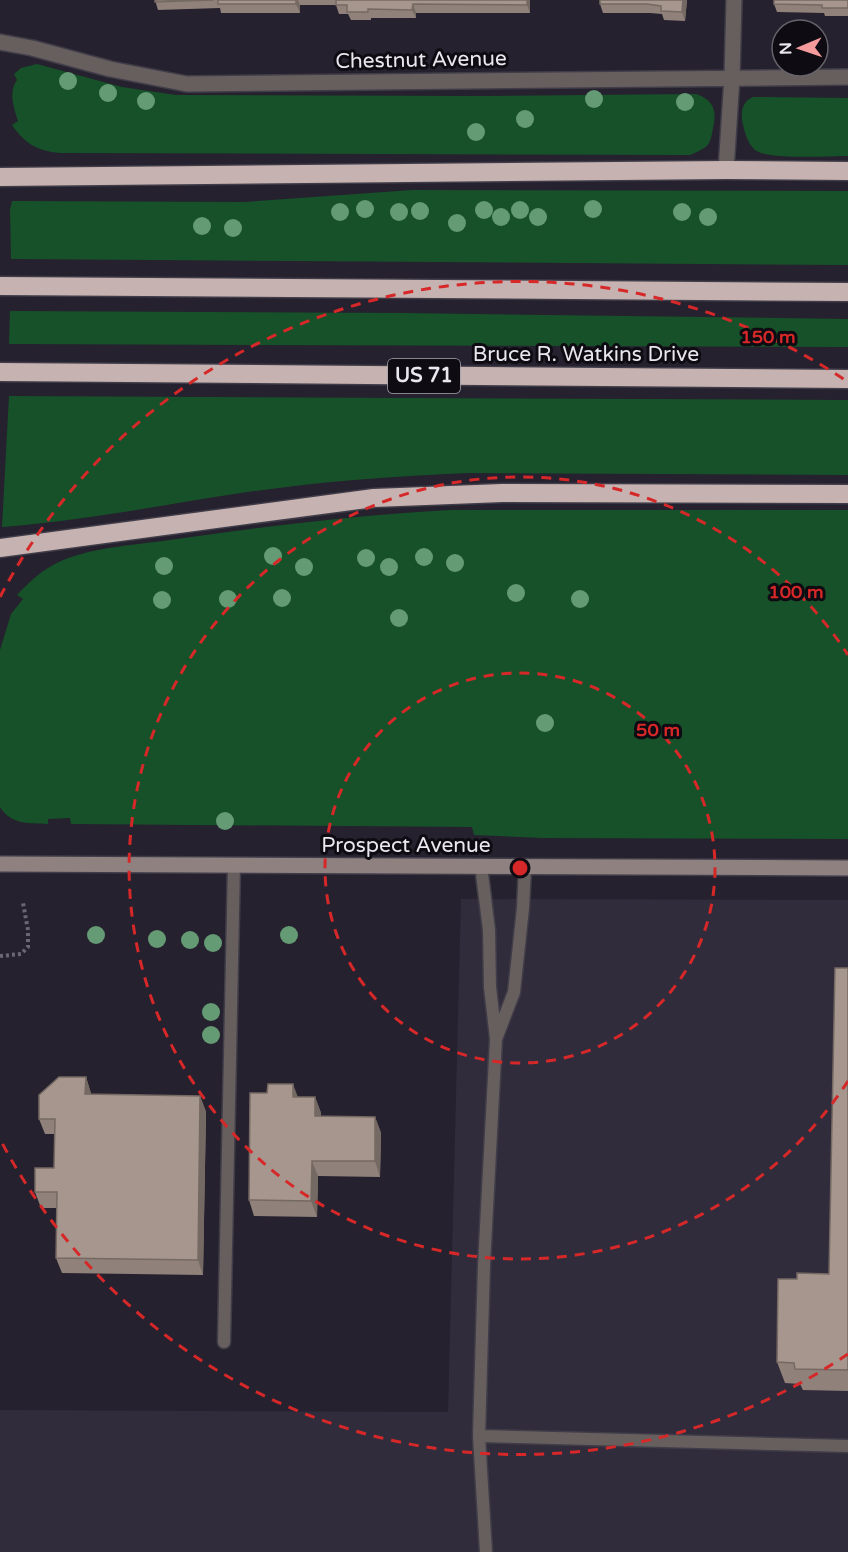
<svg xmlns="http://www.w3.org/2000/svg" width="848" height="1552" font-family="'Varela Round',sans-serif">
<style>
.medical{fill:#312c3c}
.green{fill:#175129}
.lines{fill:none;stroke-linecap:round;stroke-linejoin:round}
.lane-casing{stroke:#403d49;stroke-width:15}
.street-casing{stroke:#403d49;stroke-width:18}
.secondary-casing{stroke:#403d49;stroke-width:18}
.highway-casing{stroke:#403d49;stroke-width:21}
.path{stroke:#6a6772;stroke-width:4;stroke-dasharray:3 3;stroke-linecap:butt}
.lane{stroke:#675f5e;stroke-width:12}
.street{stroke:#675f5e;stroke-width:15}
.secondary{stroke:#8e8180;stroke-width:15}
.highway{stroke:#c6b2b0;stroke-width:18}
.tree{fill:#649a74}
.wall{fill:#90817a}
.shaded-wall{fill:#756963}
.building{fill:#a7968e;stroke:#756963;stroke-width:1.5}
.ring{fill:none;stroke:#d62828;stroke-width:3;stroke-dasharray:10 8}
.labels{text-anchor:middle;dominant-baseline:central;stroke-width:6;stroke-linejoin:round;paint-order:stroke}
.shield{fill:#0e0c12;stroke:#a7a5ad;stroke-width:1.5}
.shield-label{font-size:20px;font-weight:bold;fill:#e9e7ef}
.street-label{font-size:21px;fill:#e9e7ef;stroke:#0e0c12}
.centre{fill:#d62828;stroke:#0e0c12;stroke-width:3}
.ring-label{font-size:18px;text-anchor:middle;font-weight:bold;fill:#d62828;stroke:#0e0c12;stroke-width:6;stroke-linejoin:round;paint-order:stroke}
</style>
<rect width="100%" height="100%" fill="#25212e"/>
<path class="medical" d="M461,899L848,900V1552H0V1410L448,1412Z"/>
<path class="green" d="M37,64L122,87L176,95L483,96L696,94C714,100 717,111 713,128C712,134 711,141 707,146C702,150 695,153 690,155L60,153C38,151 25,144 12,125L18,121C14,108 8,92 17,80L14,74L21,68Z
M753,97L848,98V156C830,156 767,160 755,150C747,143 744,130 742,120C741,110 743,101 753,97Z
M412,190L848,191V265L11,259L10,210L12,201L245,202Z
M10,311L403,313L848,319V347L9,344Z
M9,396L848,400V475L468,473C392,476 316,482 241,493C162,505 82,521 2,527Z
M450,510H848V839L542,838L474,835L472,827L71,824L70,818L48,819V824C29,823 11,825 0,807V650L11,614L23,599L17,595C30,581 43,569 61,561C96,546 139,545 177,539C268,526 358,515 450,510Z"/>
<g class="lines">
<defs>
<path id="lane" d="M481,866L489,930L490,987L496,1039L514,992L523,908L525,867
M224,1342L234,865
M479,1436L848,1446
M486,1552L479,1436L484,1265L496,1039"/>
<path id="street" d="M0,42L32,48L110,69L187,84L848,77
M726,170L732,77L734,0"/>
<path id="secondary" d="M0,864L848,868"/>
<path id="highway" d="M0,177L726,170L848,171
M0,286L848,292
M0,372L848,379
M0,548L374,498L502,493L848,494"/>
</defs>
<use href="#lane" class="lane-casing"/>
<use href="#street" class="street-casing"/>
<use href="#secondary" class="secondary-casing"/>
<use href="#highway" class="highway-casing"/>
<path class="path" d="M0,956L21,954L28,947V930L23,903"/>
<use href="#lane" class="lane"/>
<use href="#street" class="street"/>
<use href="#secondary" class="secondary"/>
<use href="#highway" class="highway"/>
</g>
<g class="tree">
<circle cx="68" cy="81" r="9"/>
<circle cx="108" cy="93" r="9"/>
<circle cx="594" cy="99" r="9"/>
<circle cx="146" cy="101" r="9"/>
<circle cx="685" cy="102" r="9"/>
<circle cx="525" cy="119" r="9"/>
<circle cx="476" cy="132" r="9"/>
<circle cx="365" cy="209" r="9"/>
<circle cx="593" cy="209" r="9"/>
<circle cx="484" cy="210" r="9"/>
<circle cx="520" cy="210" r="9"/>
<circle cx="420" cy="211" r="9"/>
<circle cx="340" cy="212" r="9"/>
<circle cx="399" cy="212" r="9"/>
<circle cx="682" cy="212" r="9"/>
<circle cx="501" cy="217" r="9"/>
<circle cx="538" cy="217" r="9"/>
<circle cx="708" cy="217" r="9"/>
<circle cx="457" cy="223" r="9"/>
<circle cx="202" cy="226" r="9"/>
<circle cx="233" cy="228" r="9"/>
<circle cx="273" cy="556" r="9"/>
<circle cx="424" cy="557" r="9"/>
<circle cx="366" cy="558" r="9"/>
<circle cx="455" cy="563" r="9"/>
<circle cx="164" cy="566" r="9"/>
<circle cx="304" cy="567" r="9"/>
<circle cx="389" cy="567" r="9"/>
<circle cx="516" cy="593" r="9"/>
<circle cx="282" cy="598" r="9"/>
<circle cx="228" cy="599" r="9"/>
<circle cx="580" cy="599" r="9"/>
<circle cx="162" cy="600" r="9"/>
<circle cx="399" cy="618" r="9"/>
<circle cx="545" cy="723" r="9"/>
<circle cx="225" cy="821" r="9"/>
<circle cx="96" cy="935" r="9"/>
<circle cx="289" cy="935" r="9"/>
<circle cx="157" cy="939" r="9"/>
<circle cx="190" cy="940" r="9"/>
<circle cx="213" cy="943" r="9"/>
<circle cx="211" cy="1012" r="9"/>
<circle cx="211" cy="1035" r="9"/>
</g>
<path class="wall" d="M155,0H530V13H416V18H371V20H351L348,14H339L336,5H300V13H221L220,8L158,10Z
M600,0H687L685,21L664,20L662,14L650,13H603L600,4Z
M848,0V16H825L824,13L777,12L774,4Z
M848,968V1391L803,1390L800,1384L785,1383L777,1362L797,1279L829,1274Z
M86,1077L91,1094L200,1096L206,1112L203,1275L62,1273L56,1258L57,1208H41L35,1192L54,1168L55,1134H45L39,1119Z
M298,1097H315L321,1113V1116L375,1117L381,1133L380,1177L318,1176L317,1217L254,1216L249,1200Z"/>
<path class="shaded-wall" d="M296,0H298L300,5V13L296,4Z
M527,0H530V13L527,5Z
M683,0H687L685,21L682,12Z
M413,4L416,13V18L412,10Z
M86,1077L91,1093V1110L85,1094Z
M293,1084L299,1100L293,1097Z
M200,1096L206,1112L203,1275L198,1260Z
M315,1097L321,1113V1132L315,1116Z
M375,1117L381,1133L380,1177L375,1161Z
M312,1161L318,1176L317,1217L311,1201Z"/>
<path class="building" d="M155,0H214L155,2Z
M218,0H296V4H218Z
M336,0H527V5L413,4L412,10L368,9V12H347V5H336Z
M600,0H683L682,12L661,11V6L647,4H600Z
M774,0H848V8H822V5L774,4Z
M835,968H848V1370L795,1369L794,1363L777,1362L778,1279H797V1273L829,1274Z
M59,1077H86L85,1094L200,1096L198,1260L56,1258L57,1192H35V1168H54L55,1119H39V1095Z
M268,1084H293V1097H315V1116L375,1117V1161H312L311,1201L249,1200L250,1093H267Z"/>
<g class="ring">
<circle cx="520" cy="868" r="195"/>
<path d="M848 1081A391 391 0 1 1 848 655"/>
<path d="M848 1354A586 586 0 0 1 0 1139M0 597A586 586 0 0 1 848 382"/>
</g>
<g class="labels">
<rect class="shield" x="388" y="359" width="72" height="34" rx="4.5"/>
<g class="shield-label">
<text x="424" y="376">US 71</text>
</g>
<g class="street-label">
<text transform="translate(421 60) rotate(-1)">Chestnut Avenue</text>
<text x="586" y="354">Bruce R. Watkins Drive</text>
<text x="406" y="845">Prospect Avenue</text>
</g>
</g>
<circle cx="520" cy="868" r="9" class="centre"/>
<g class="ring-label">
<text x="768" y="343">150 m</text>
<text x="796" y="598">100 m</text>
<text x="658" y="736">50 m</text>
</g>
<g transform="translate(800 48) rotate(268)"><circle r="28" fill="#0e0c12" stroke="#66646a" stroke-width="1.5"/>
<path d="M0-4.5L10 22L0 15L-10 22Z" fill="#f59b9c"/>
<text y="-9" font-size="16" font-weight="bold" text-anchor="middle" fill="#e9e7ef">N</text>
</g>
</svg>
